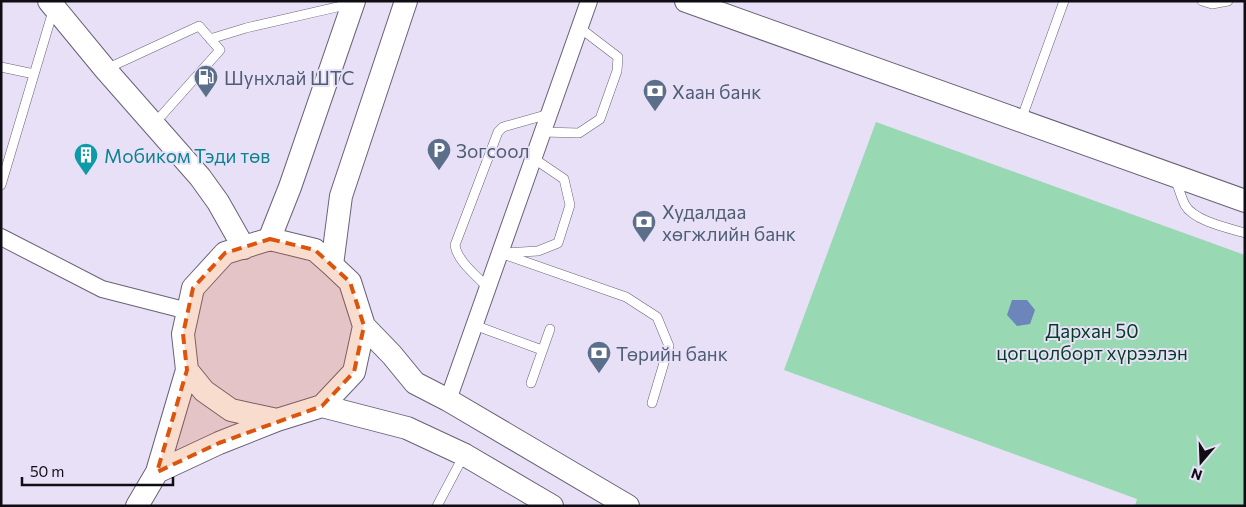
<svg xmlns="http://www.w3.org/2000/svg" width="1246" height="507" font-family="Commissioner,sans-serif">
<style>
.green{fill:#98d8b3}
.water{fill:#6c86bc}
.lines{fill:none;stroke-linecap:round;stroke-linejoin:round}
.lane-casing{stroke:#696175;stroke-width:10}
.street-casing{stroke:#696175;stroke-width:18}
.secondary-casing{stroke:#696175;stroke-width:24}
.lane{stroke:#fff;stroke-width:9}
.street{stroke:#fff;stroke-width:16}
.secondary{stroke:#fff;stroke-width:22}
.marked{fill:#dd550c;fill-opacity:0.2;stroke:#dd550c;stroke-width:4;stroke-dasharray:10 6;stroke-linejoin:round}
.labels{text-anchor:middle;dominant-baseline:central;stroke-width:4;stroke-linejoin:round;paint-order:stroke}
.service-label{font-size:19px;fill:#4e5e75;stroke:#e8e0f7;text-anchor:start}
.culture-label{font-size:19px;fill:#0d838f;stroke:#e8e0f7;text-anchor:start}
.park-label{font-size:19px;fill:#043d25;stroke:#e8e0f7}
</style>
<rect width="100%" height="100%" fill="#e8e0f7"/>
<path class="green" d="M876,122L1245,255V506H1135L1137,499L784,370Z"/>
<path class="water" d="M1012,300H1027L1035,310L1030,324L1017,326L1007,315Z"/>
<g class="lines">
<defs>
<path id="lane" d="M1202,1L1212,4L1228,1
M210,39L246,28L350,4
M1,67L34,74
M106,69L199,26L220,50L154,124
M1021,120L1064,1
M543,132L579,133L600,119L617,71L618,57L580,28
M1175,179C1179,188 1181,197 1185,205C1194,221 1228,228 1245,233
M1,185L53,11
M500,253L626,297L657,317L669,346L652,403
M505,253L538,251L558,243L570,205L564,179L533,158
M488,288C477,276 457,261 455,245L498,132L503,127L549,114
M474,325L542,350
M531,383L550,329
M437,506L464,455"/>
<path id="street" d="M1,237L102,289L188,311
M448,400L589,1"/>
<path id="secondary" d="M49,1L105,69L200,177L218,202L244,248
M686,1L1245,201
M270,239L315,250L332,265L350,282L364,326L354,372L322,406L277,420L231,410L204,391L187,370L183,334L193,288L225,253Z
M269,240L290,187L354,1
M332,265L341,196L406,1
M364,326L392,355L415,383L448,400L628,506
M322,406L407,428L465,455L552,506
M157,472L219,443L277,420
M137,506L157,472L187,370"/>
</defs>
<use href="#lane" class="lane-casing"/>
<use href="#street" class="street-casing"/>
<use href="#secondary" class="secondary-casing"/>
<use href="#lane" class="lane"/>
<use href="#street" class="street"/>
<use href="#secondary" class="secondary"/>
</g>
<path class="marked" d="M270,239L315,250L350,282L364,326L354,372L322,406L219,443L157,472L187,370L183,334L193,288L225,253Z"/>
<defs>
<symbol id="fuel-pin" viewBox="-11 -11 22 30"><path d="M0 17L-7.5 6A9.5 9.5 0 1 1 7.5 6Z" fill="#5c6f8a" stroke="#e8e0f7"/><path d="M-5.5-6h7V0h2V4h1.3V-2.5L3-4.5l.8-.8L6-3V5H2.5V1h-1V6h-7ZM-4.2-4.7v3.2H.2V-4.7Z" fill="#fff"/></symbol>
<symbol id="bank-pin" viewBox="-11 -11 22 30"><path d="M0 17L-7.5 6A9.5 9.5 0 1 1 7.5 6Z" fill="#5c6f8a" stroke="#e8e0f7"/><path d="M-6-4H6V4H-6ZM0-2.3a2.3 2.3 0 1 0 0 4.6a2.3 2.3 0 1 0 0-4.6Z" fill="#fff"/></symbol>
<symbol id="parking-pin" viewBox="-11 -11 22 30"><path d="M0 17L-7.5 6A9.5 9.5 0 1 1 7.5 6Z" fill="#5c6f8a" stroke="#e8e0f7"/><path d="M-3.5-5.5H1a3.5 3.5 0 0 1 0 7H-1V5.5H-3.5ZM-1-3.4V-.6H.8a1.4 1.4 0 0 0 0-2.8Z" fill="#fff"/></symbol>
<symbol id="building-pin" viewBox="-11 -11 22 30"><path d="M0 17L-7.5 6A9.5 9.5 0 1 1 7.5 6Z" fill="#0f9aa8" stroke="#e8e0f7"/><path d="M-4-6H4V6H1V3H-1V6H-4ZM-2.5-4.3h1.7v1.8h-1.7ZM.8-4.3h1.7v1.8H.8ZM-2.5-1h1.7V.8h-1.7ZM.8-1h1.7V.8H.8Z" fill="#fff"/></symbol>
</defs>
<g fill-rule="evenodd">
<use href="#fuel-pin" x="192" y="63" width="28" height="38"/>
<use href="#bank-pin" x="641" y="77" width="28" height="38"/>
<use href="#parking-pin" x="425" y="136" width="28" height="38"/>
<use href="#building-pin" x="72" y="141" width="28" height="38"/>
<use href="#bank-pin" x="630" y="208" width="28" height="38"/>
<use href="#bank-pin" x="585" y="339" width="28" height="38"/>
</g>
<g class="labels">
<g class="service-label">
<text x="224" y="77">Шунхлай ШТС</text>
<text x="672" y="91">Хаан банк</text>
<text x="456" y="150">Зогсоол</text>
<text x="662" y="211">Худалдаа<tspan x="662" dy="22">хөгжлийн банк</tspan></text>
<text x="616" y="353">Төрийн банк</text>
</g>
<g class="culture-label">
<text x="104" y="155">Мобиком Тэди төв</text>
</g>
<g class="park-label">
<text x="1092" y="330">Дархан 50<tspan x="1092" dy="22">цогцолборт хүрээлэн</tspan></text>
</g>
</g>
<rect width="1246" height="507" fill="none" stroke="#0f0c14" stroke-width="5"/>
<g transform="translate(1201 462) rotate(199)" stroke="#e8e0f7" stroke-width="4" paint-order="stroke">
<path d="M0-4L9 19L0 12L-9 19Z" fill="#0f0c14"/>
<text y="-8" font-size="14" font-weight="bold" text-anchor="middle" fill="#0f0c14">N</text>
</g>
<path d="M22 477v8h151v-8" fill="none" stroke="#0f0c14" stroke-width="2.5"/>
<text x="30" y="477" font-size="15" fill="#0f0c14" stroke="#e8e0f7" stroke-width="4" paint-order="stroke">50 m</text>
</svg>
